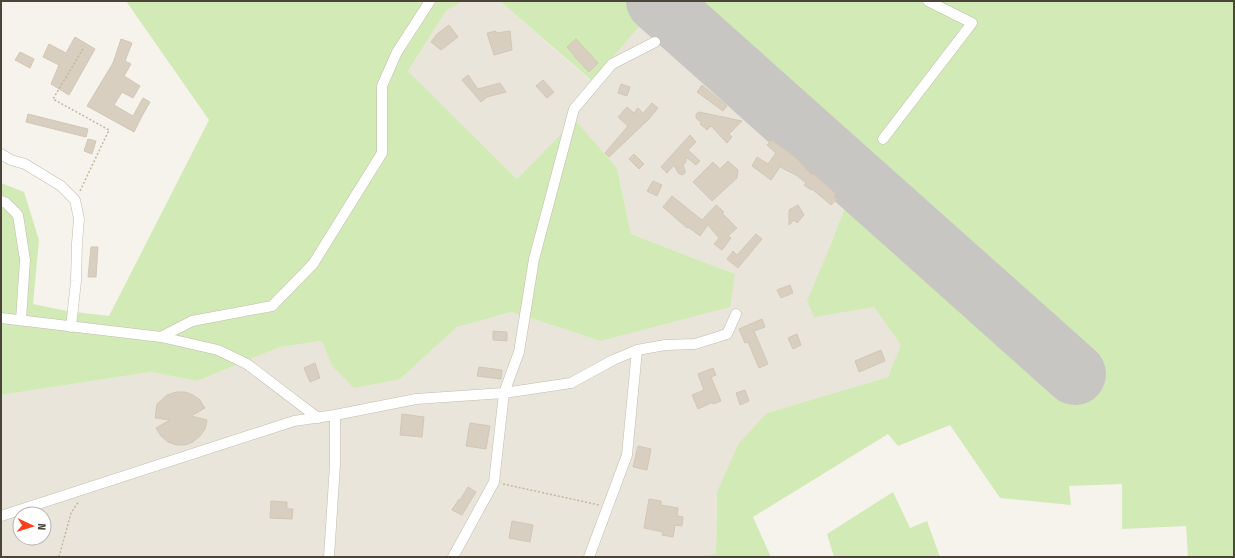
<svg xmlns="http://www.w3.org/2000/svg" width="1235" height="558" font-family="'Fira Sans Condensed',sans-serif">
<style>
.residential{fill:#eae5da;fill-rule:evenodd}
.green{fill:#d2eab5}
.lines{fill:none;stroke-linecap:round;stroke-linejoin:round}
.runway{stroke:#c8c6c3;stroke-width:62}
.building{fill:#d8cfc1;stroke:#d3c7b4}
.minor-casing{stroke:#c2bbae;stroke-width:11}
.path{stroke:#c4b79f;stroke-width:1.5;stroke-dasharray:2 2;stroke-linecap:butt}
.minor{stroke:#fff;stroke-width:10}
</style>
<rect width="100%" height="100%" fill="#f6f3ec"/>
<path class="residential" d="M463,1H500L591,81L644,21L847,202L829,249L874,307L902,345L888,377L767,413L717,492L716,554L691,557H1V395L151,372L197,381L280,347L323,341L332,366L400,379L457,327L512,312L600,341L735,274L631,234L617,168L575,121L517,179L408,71L446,11ZM20,514H44V538H20Z"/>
<path class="green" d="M126,1H463L446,11L408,71L517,179L575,120L617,168L631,234L735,274L730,307L600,341L512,312L457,327L400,379L354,388L332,366L322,341L280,347L197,381L151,372L1,395V183L24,192L39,240L33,304L67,311L109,316L209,120Z
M500,1H1234V557H1188L1186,526L1122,529V484L1069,486L1071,505L1000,498L950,425L898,446L888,434L753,517L771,557H691L716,554L717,492L739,443L767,413L888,377L901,345L874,307L814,317L807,301L829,249L847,202L644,21L592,81Z
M893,492L910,528L927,521L940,557H834L827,534Z"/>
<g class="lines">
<path class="runway" d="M657,1L1075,374"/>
</g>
<path class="building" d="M449,25L458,37L441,50L431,42L437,34Z
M496,31V33L510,31L512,50L494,55L487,33Z
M75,37L95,49L69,95L51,84L59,65L43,57L49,44L66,53Z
M121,39L132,43L125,61L131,64L124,76L140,86L133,98L122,92L114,105L133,116L143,98L150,102L142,116L134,132L87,106L113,63Z
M576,39L598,63L589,72L574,56H575L567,47Z
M20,52L34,59L30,68L15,60Z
M468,75L478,89L500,83L506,92L487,97L481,102L462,80Z
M543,80L554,92L547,98L536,86Z
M621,84L630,87L627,96L618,93Z
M702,85L727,106L723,111L697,92Z
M652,103L658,108L649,119L609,157L605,153L628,126L618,117L627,107L634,113L638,108L643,113Z
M699,112L742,121L729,134L732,137L727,143L711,126L707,130L700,124L701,122L696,118V114Z
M28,114L88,129L86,137L26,122Z
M690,135L696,142L688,150L700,161L696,165L686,157V162L683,165L685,170V173L682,175L678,173L674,165L667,173L661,167Z
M88,139L96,141L92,154L84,151Z
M772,140L795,157L812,175L814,174L836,194L834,197L837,199L831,205L812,189L811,190L804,185L806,183L796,175L780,167L771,180L752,166L757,157L768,164L776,153L767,145Z
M634,154L644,164L639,169L629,159Z
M728,161L738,170L737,178L712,201L693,182L713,162L720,169Z
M653,181L662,185L657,196L647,191Z
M672,196L702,220L716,205L724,212L722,213L737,228L728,236L731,238L722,250L714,244L719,238L708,225L700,236L688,227L687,228L663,207Z
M798,205L804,215L797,223L794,220L789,225V210Z
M756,234L762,239L738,268L727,259L733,251L737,255Z
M91,247H98L96,277H88Z
M790,285L793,293L781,298L777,290Z
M762,319L765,327L754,331L768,364L759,368L748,342L745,343L739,329Z
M493,331L507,332V341L493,340Z
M797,334L801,345L793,349L788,338Z
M881,350L885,361L859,372L855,361Z
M315,363L320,378L310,382L304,368Z
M479,367L502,370L501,379L477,376Z
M713,368L716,375L711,377L721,401L713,404V402L698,409L692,395L704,390L698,374Z
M745,390L749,401L740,405L736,393Z
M176,392H185L193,395L200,400L205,408L191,416L207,420L205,429L200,436L193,442L185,445H176L168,442L161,436L156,428L170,420L155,418L157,404L167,395Z
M402,414L424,417L422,437L400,435Z
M470,423L490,426L486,449L466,446Z
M638,446L651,449L647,470L633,467Z
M468,487L476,492L462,515L452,510L459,499L460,500Z
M649,499L661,501V505L678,508L677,516L683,517L682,526L675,525L673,537L662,535L663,532L644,528Z
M271,501L287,502V509H293L292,519L270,518Z
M512,521L533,525L530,542L509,538Z"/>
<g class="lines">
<defs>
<path id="minor" d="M883,139L972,23L928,1
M1,154L11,160L25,164L61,186L75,200L79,219L77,243L76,281L71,327
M1,201L6,203L18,215L25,260L21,320
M1,318L161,337L218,350L247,364L318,418
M161,337L192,321L272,306L313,264L382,153V86L397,52L430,1
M335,415L416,399L504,393L571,383L613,360L637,350L665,345L695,344L727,334L736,314
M1,516L294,421L335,415V465L329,557
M453,557L494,482L504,393L519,352L534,259L574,109L612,64L655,42
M589,557L627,455L637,350"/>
</defs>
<use href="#minor" class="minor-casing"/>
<path class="path" d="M80,191L109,130L53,99L84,47
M503,484L599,505
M59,557L71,513L79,501"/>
<use href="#minor" class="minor"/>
</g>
<rect width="1235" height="558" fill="none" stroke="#4b4439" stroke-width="4"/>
<g transform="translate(32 526) rotate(94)"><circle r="19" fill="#ffffff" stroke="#b7b4b0"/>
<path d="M0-3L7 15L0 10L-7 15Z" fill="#fc3f1d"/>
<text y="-6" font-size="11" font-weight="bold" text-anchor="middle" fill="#4b4439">N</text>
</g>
</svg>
